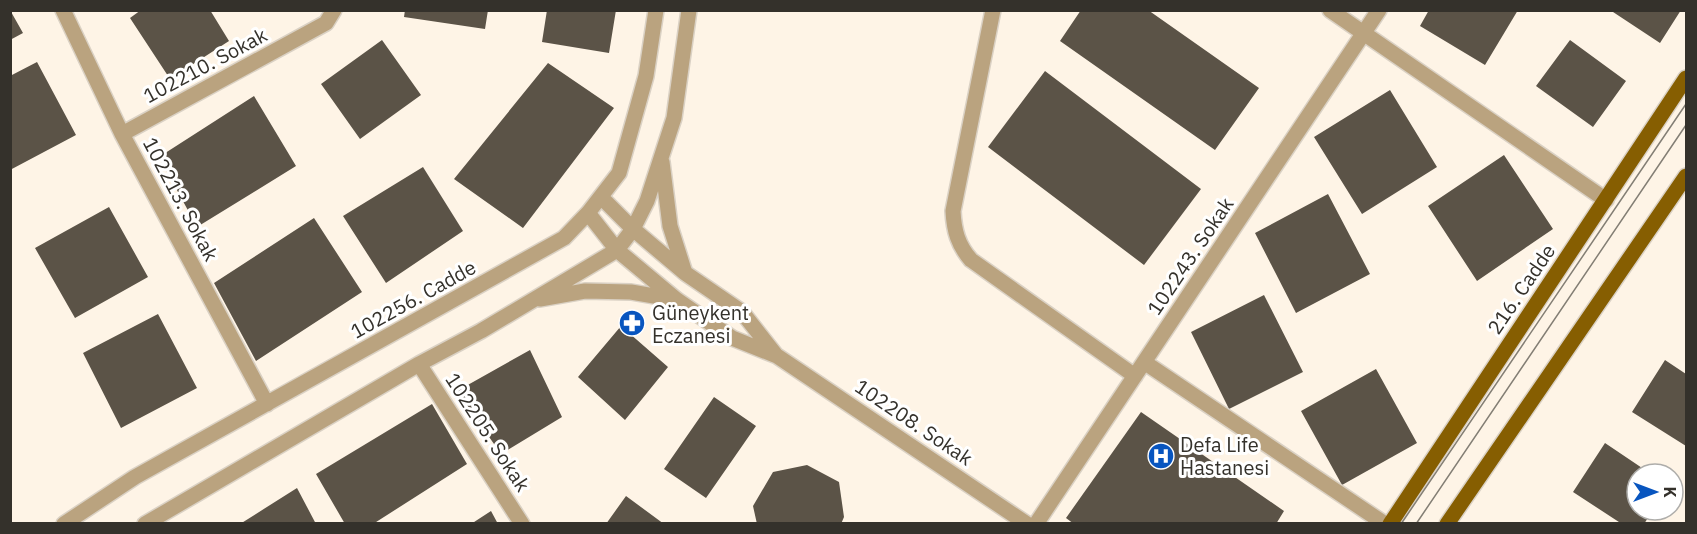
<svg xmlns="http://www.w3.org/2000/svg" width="1697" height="534" font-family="'IBM Plex Sans',sans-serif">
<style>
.building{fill:#5b5347}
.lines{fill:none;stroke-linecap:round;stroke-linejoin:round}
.minor-casing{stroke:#dad1c4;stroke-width:18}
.major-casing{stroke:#dad1c4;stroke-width:18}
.minor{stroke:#baa37f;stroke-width:15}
.major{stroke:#865e01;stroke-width:15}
.tram{stroke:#837e74;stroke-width:1.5}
.labels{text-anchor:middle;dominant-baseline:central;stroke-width:6;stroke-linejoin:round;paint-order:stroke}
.street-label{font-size:20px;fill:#34312b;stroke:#fff}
.poi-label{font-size:20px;fill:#34312b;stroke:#fff;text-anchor:start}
</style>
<rect width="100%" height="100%" fill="#fef4e6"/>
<path class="building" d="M10,10L23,33L10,40Z
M141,10H210L229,41L170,79L130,18Z
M405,10H488L485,29L404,17Z
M547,10H616L609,53L542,42Z
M1081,10H1148L1259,88L1215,150L1060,41Z
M1429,10H1518L1485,65L1420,26Z
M1610,10H1681L1660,43Z
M382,40L421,95L360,139L321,84Z
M1570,40L1626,81L1593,127L1536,86Z
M37,62L76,135L10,170V76Z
M548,63L614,108L523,228L454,179Z
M1045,71L1201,189L1144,265L988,147Z
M1390,90L1437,167L1362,214L1314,137Z
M254,96L296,166L197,227L159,157Z
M1504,155L1553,229L1477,281L1428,206Z
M423,167L463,231L386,283L343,216Z
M1328,194L1370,274L1296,313L1255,233Z
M109,207L148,277L75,318L35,248Z
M314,218L362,292L256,361L214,283Z
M1264,295L1303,372L1229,409L1191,332Z
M158,314L197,388L121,428L83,353Z
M621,326L668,367L625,420L578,377Z
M530,350L562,417L501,454L457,391Z
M1665,360L1686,374V446L1632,412Z
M1376,369L1417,443L1342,485L1301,411Z
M714,397L756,426L706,498L664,469Z
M432,404L467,464L373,524H345L316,474Z
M1141,412L1284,511L1276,524H1074L1066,518Z
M1605,443L1651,474H1637V510H1653L1644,524H1622L1573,492Z
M807,465L839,482L844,517L841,524H757L753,506L773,472Z
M297,488L316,524H240Z
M626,496L664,524H606Z
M491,511L498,524H471Z"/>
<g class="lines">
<defs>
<path id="minor" d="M63,10L122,134L267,404
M993,10L953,211C954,231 958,245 971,260L1135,376
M1330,10L1606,200
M122,134L326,23L334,10
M662,162L670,226L685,273
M601,197L633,229L685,273L742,312L775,354
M588,213L617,250L677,300L732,338L777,356L1027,524
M540,299L585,291L631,292L677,300
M1144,362L1385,524
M419,364L522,524
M64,524L135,477L564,238L588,213L619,173L646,76L656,10
M145,524L419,364L481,331L617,250L633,229L647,201L674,118L689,10
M1036,524L1379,10"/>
<path id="major" d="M1390,524L1686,78
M1447,524L1686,176"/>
</defs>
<use href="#minor" class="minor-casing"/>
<use href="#major" class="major-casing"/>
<use href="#minor" class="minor"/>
<use href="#major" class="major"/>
<path class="tram" d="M1401,524L1686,104
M1416,524L1686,125"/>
</g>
<defs>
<symbol id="pharmacy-disc" viewBox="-11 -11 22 22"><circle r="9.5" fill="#0855bf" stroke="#fff"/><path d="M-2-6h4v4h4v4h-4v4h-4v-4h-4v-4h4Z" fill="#fff"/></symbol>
<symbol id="hospital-disc" viewBox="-11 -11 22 22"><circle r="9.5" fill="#0855bf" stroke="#fff"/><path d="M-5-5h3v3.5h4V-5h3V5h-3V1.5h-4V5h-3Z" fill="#fff"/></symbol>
</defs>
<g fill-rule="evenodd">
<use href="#pharmacy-disc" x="617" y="308" width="30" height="30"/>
<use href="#hospital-disc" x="1146" y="441" width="30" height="30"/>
</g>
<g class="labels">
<g class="street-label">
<text transform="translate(205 65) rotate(-28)">102210. Sokak</text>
<text transform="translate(181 199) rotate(62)">102213. Sokak</text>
<text transform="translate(1190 256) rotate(-56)">102243. Sokak</text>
<text transform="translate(1521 289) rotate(-56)">216. Cadde</text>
<text transform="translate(413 299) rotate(-29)">102256. Cadde</text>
<text transform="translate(914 422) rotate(34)">102208. Sokak</text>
<text transform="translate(488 432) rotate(57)">102205. Sokak</text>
</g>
<g class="poi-label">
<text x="652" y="312">Güneykent<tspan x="652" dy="23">Eczanesi</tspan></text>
<text x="1180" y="444">Defa Life<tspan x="1180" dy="23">Hastanesi</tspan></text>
</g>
</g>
<rect width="1697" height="534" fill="none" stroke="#34312b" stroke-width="24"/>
<g transform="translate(1655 492) rotate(90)"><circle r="28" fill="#ffffff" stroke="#aeadaa" stroke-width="1.5"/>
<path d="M0-4.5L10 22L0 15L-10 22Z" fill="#0855bf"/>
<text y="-9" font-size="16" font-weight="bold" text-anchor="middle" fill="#34312b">K</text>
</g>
</svg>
